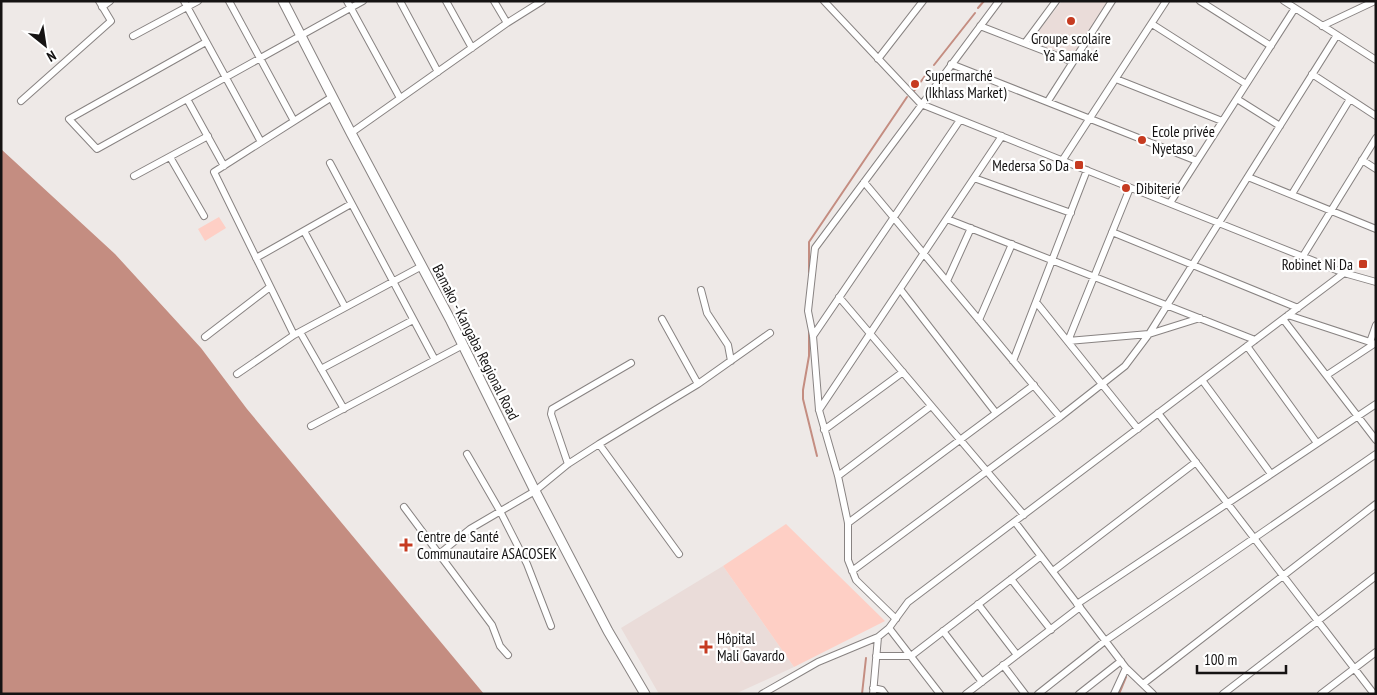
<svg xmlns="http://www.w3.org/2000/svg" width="1377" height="695" font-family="'PT Sans Narrow',sans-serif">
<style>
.built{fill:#eadcd9}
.green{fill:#fecfc5}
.water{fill:#c48d81}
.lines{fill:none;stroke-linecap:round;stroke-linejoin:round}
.stream{stroke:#c48d81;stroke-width:2}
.street-casing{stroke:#888382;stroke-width:8}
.secondary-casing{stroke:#888382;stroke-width:11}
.street{stroke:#fff;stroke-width:6}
.secondary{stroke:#fff;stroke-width:9}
.poi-dot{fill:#c63b21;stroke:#fff;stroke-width:2}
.labels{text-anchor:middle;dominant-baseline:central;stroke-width:4.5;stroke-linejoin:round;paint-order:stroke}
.poi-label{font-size:15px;fill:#151313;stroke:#fff;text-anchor:start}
.street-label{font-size:15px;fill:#151313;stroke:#fff}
</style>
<rect width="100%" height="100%" fill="#eee9e7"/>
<path class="built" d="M1062,1L1107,2L1073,57L1031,41Z
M723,566L794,667L735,694H659L621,628Z"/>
<path class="green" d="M219,217L226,228L205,241L198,229Z
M786,524L885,621L794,667L723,566Z"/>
<path class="water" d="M1,149L115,254L201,348L247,409L484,694H1Z"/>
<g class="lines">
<path class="stream" d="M978,8L984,1
M934,65L975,13
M914,91L930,69
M809,272V242L907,97
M809,332V356L803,390V399L817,456
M862,694L866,658
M1119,694L1126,677"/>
<defs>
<path id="street" d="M184,1L261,142
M229,1L294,121
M347,1L400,98
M400,1L438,72
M446,1L472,48
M494,1L507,23
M824,1L921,104L1344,273L1376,282
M1200,1L1271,46
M1284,1L1376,60
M102,7L110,1
M1152,24L1246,84
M980,26L1073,62
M1322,26L1375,1
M133,36L198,1
M206,42L69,119L97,149L363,1
M1025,43L1056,1
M878,59L923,1
M951,64L1197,161
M1312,74L1376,116
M1116,79L1222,121
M187,99L224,166
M1237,99L1280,126
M21,101L111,21L99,1
M1048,101L1112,1
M351,133L507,23L542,1
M170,157L204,216
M1362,160L1376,169
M1062,161L1166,1
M330,163L435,360
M134,176L208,136
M1248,177L1376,229
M974,178L1071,213
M864,182L1060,417
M1130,188L1068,341L1149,334L1200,318
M1292,194L1350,99
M1170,203L1295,8
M947,219L1255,340
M304,231L345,307
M1112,232L1298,308
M1303,256L1376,138
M256,258L351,204
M947,281L971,228
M900,289L996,413
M701,290L707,313L728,345L731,361
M839,297L1024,515
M1036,302L1138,429
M1288,315L1376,344
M662,319L698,384
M1283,319L1376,440
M979,320L1012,244
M300,332L344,409
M294,335L214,172L332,97
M813,336L960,120
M205,337L270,287
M1370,342L1376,325
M1247,346L1317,443
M1013,361L1087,170
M321,369L413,320
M237,374L294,335L422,266
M1327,375L1374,344
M1202,380L1271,474
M819,410L1002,136
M1158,413L1374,694
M311,426L463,345
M824,430L903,372
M599,444L679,554
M467,454L500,511L527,564L551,626
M568,464L551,414L552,409L631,363
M838,476L931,406
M404,507L492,625L500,646L508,655
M1015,522L1126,668L1153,694
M848,523L1034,385
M439,554L470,529L535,491L568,464L599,444L698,384L770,333
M852,571L1060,417L1125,366L1149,334L1337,35
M1053,571L1196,462
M1011,579L1051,630
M978,604L1017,655
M1077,604L1376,404
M896,619L856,580L848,560V523L838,476L819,410L813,336L808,311L815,248L999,1
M889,628L940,694
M943,631L982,682
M876,656H911L1041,556
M1003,665L1025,694
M1143,684L1376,504
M873,688L882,690L885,694
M762,694L818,662L878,637L889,628L908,602L1344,273
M873,694L878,637
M966,694L1080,607
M1038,694L1105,641L1376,454
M1079,694L1121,661
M1114,694L1126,668
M1223,694L1376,576
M1321,694L1376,652"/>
<path id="secondary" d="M283,1L351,133L451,321L535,491L608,631L645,694"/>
</defs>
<use href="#street" class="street-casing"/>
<use href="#secondary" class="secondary-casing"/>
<use href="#street" class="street"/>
<use href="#secondary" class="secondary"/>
</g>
<g class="poi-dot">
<circle cx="1071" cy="21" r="5"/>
<circle cx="915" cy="84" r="5"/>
<circle cx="1142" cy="140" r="5"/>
<rect x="1074" y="160" width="10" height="10" rx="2.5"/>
<circle cx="1126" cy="188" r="5"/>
<rect x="1358" y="259" width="10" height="10" rx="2.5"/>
<path d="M403.5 537.5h5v5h5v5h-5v5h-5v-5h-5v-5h5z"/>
<path d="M703.5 639.5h5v5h5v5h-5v5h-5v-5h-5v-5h5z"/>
</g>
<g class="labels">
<g class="poi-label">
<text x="1071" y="38" text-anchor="middle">Groupe scolaire<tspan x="1071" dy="17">Ya Samaké</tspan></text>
<text x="925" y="75">Supermarché<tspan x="925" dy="17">(Ikhlass Market)</tspan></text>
<text x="1152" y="131">Ecole privée<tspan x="1152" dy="17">Nyetaso</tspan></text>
<text x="1069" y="165" text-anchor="end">Medersa So Da</text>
<text x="1136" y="188">Dibiterie</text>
<text x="1353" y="264" text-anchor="end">Robinet Ni Da</text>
<text x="417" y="536">Centre de Santé<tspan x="417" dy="17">Communautaire ASACOSEK</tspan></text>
<text x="717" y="638">Hôpital<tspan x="717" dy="17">Mali Gavardo</tspan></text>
</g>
<g class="street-label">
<text transform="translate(476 342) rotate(63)">Bamako - Kangaba Regional Road</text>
</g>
</g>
<rect width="1377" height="695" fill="none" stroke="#151313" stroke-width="5"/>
<g transform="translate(45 45) rotate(150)" stroke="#ffffff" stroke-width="4" paint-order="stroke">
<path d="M0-4L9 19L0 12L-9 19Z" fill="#151313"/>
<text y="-8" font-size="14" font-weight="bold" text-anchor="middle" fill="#151313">N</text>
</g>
<path d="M1197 665v8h89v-8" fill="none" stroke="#151313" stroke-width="2.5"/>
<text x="1204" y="665" font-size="15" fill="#151313" stroke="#ffffff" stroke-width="4" paint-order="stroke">100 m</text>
</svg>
